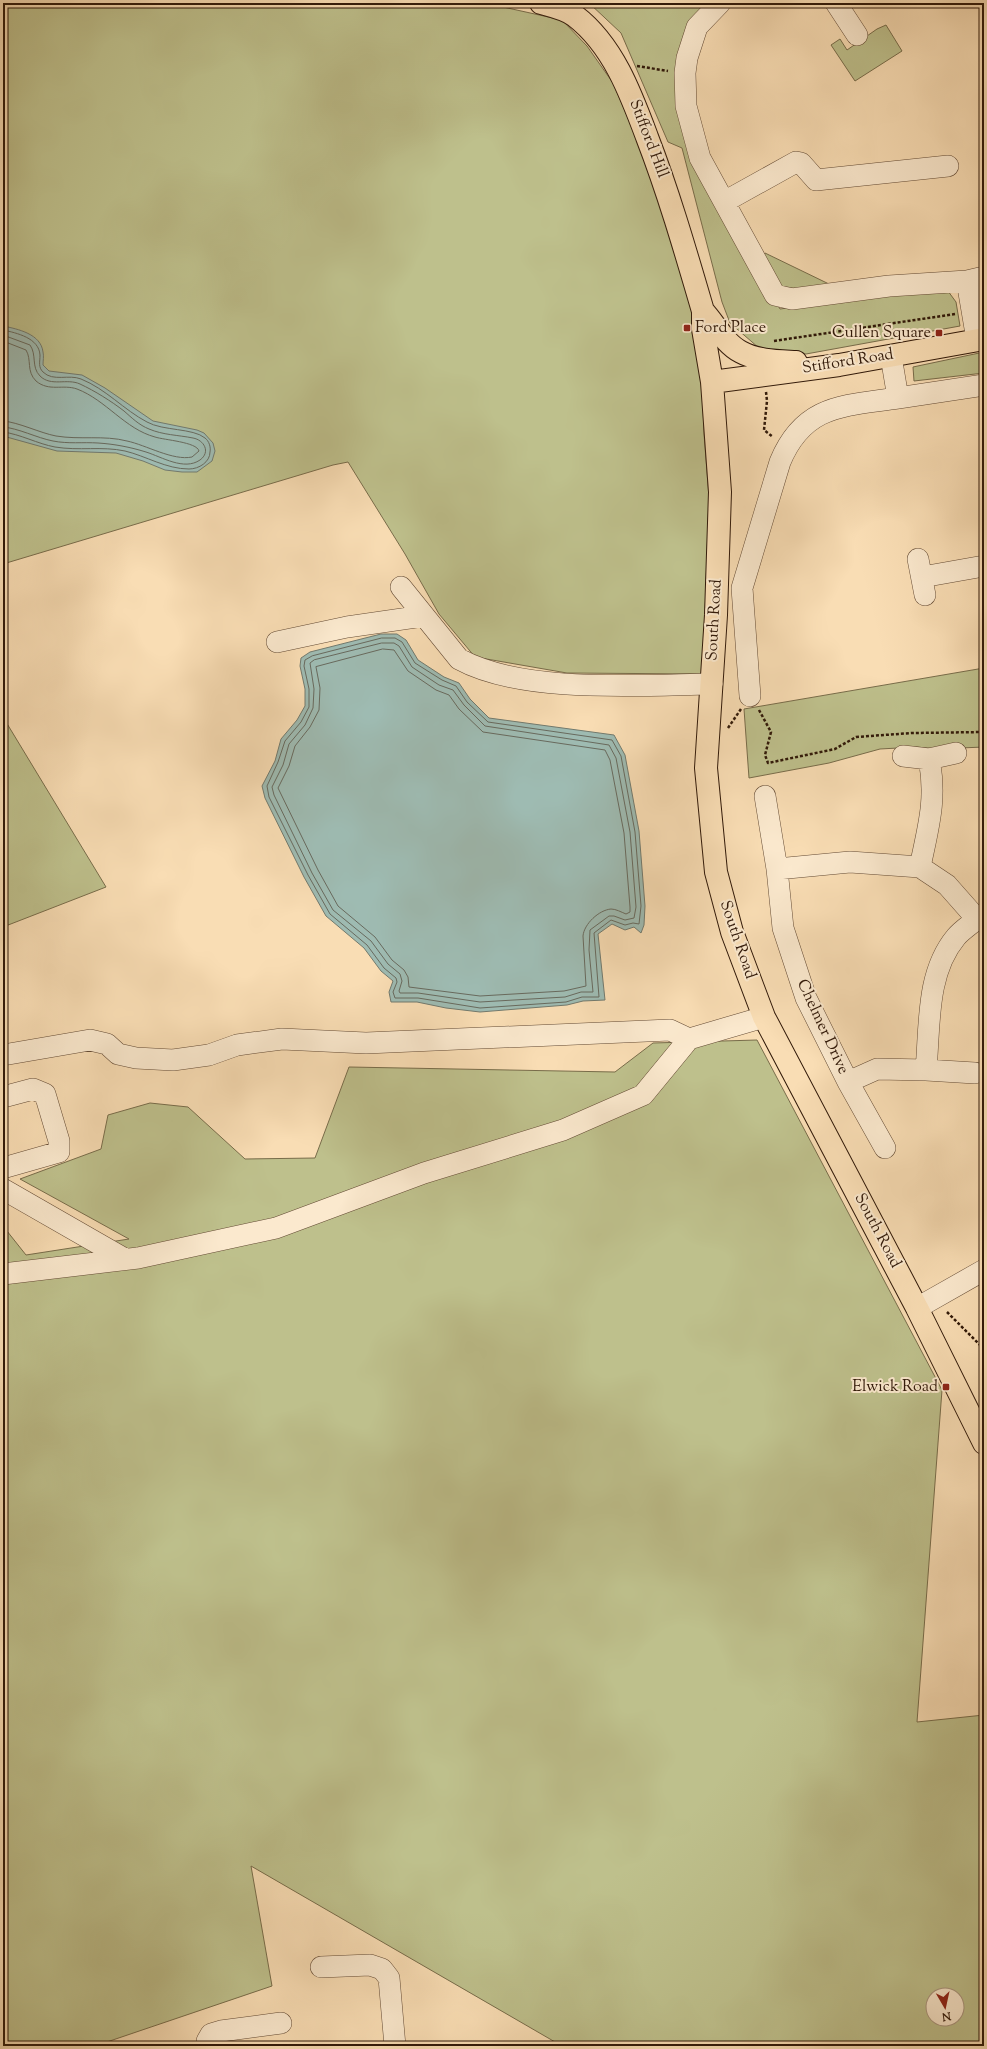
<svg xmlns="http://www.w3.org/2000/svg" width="987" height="2049" font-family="'Sorts Mill Goudy',serif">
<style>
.green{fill:#bec08c;stroke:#786c4a;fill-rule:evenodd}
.water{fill:#9ebbb2;stroke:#727a6e}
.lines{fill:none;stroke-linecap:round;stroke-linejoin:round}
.shore{stroke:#686a5e;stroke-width:1}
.minor-casing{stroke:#634a34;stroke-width:22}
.major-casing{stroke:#311909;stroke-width:24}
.path{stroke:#311909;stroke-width:2.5;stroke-dasharray:3 2;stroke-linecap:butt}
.minor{stroke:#fbe9ce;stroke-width:21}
.major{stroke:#f9ddb4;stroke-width:22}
.poi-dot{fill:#8f2418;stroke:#fbe9ce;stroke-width:1.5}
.labels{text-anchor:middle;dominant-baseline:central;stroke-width:4;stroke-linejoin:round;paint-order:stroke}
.street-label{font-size:16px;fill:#311909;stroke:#fbe9ce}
.poi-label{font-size:16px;fill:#311909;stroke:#fbe9ce;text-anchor:end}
</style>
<rect width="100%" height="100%" fill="#f9ddb4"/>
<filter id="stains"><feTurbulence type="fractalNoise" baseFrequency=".005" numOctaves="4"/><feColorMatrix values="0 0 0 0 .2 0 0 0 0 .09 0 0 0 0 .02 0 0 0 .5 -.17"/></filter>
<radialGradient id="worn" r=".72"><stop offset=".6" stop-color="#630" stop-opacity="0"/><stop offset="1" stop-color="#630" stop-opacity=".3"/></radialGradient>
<path class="green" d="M3,3H472L503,7L562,20L587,46L613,83L644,155L667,219L693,312L702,378L704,434L709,498L703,674L567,673L475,657L439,614L405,554L348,462L333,465L3,564Z
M589,3H715L688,33L703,176L780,309L945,287L956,302L960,326L806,354L759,348L730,323L722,302L682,148L668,142L621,33Z
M886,25L902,51L855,81L831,45L840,39L847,50L877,29Z
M765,253L829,284L801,294L777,285L764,256Z
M984,352V373L914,381L913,367Z
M984,668V747L936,749L916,747L880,749L829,763L749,778L744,709Z
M3,717L106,887L3,927Z
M757,1040L942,1390L917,1722L984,1715V2046H562L251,1866L272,1986L95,2046H3V1226L26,1255L129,1239L20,1179L101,1149L108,1115L150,1103L188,1107L245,1159L315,1158L349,1067L615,1072L653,1043ZM933,1995H957V2019H933Z"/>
<path class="water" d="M3,326C18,329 41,334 43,352C44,356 43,361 43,365L49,371L82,375L105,388L153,421L197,430L204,433L213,443L215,451L212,461L197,472H182L165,470L143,461L116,453L57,451L3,436Z
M381,634H397L406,640L418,660L444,677L459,683L470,699L489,718L614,735L625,755L639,831L645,906L644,925L641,933L634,927L625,930L612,924L598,934L605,1000L583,1001L567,1005L480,1012L446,1008L417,1002H391L389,992L393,981L381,971L364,948L326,916L304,877L265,798L262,786L275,761L281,739L297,720L305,706V689L300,666L301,658L310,652Z"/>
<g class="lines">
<path class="shore" d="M3,330C17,333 39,338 40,355C40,362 38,367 43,372C53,382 69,374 81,379C106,389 124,410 147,422C163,431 193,428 205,438C209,441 211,447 210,452C210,462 199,469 189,469C166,469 146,456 125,451C102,446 79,451 55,447C38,444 20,434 3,432
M3,335L30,345C37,355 31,367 40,376C51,387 67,378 80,384C95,391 111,401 124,411C132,418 139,425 149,429C163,435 178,435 193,438C204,440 211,452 200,460C184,471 162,457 146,452C130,447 114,444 98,443C83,442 68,444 53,441C37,438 18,428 3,427
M3,341L26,350C32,360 26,371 36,381C49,392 63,384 77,389C106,400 125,429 155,437C164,440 197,442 199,451L192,457C173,461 146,445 127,441C104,435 80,440 56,436C40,433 18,422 3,421
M382,638H395L402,642L415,663L442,680L456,686L467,702L488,722L612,740L621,756L635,832L641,906L639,924L633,923L625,925L611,920L594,933L599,997H582L566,1002L480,1008L418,998H395L393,992L397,982L396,978L384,968L367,945L330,914L308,875L269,797L267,786L278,762L285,741L301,722L309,707V689L304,666L305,660L312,656Z
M382,643H394L399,646L412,667L439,685L453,690L464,705L485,726L609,745L616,758L630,832L636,907L634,918L625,920L614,916H609L590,930L589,950L593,992H581L565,997L480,1002L418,993H400L399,991L402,981L400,974L388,964L371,941L333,910L312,873L274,795L272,787L283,765L289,744L305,725L313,708L314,689L310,663L314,660Z
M383,649L394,650L408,671L436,690L449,695L459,709L483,732L605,750L610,760L624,833L630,907V912L626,914C621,912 616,909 611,909C599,910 584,924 583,936L586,986L564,991L480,996L409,987L408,977L404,970L392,960L375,937L338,906L318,870L278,788L289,766L295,746L310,727L319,710L320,688L316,667Z"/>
<defs>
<path id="minor" d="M720,3L697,27L687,58L685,73L686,106L700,158L775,295L792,299L889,286L967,281
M836,3L857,35
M724,202L796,162L801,163L816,180L948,166
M977,340L967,281L984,277
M898,398L984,385
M918,559L925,595
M922,577L984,566
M401,587L459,659C523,694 640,685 712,684
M277,642L347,627L423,616
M750,696L742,588L780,462C804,404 844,406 898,398L891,356
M903,756L929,759C937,799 928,828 920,867
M929,759L956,753
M765,796L777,869
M3,1055L90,1040L107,1044L118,1054L136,1058L173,1060L209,1055L237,1045L282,1039L366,1043L670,1030L689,1039
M975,1073L926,1070C930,1025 926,973 956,937C962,930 970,925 977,919
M848,1082L877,1069L926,1070
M3,1097L33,1089L45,1094L59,1141V1152L3,1168
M885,1148L848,1082L806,998L783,928L777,869L850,862L920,867L947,885L977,919L984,917
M3,1189L125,1259
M3,1274L138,1258L276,1228L424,1173L563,1130L643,1095L689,1039L764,1017
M917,1308L984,1270
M321,1967L370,1965L382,1969L389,1978L395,2046
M207,2046V2041L211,2034L221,2031L281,2023"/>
<path id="major" d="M541,3C552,6 566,9 575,16C613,45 631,94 647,137C669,194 686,253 703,311V329L712,382L720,492L716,615L706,768L716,872L732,932L764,1017L917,1308L984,1443
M703,311C715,324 725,344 741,352C757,361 779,361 796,362
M712,382L839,365L984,339"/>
</defs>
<use href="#minor" class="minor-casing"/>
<use href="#major" class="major-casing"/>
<path class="path" d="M637,66L668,71
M774,341L955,314
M766,392L767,401L764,430L773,437
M759,710L771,732L765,755L768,763L835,749L856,737L912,733L984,732
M728,728L741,709
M947,1312L984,1349"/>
<use href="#minor" class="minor"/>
<use href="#major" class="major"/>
</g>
<g class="poi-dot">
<rect x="683" y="324" width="8" height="8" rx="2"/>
<rect x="935" y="329" width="8" height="8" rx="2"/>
<rect x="942" y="1383" width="8" height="8" rx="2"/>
</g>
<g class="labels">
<g class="street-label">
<text transform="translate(648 139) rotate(69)">Stifford Hill</text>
<text transform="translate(848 362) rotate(-9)">Stifford Road</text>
<text transform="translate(715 620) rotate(-87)">South Road</text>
<text transform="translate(737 940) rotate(71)">South Road</text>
<text transform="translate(822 1027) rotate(65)">Chelmer Drive</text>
<text transform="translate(877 1231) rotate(62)">South Road</text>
</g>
<g class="poi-label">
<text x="695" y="328" text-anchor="start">Ford Place</text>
<text x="931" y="333">Cullen Square</text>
<text x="938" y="1387">Elwick Road</text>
</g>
</g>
<rect width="987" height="2049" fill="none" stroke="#f9ddb4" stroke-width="16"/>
<rect x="4" y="4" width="979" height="2041" fill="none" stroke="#311909" stroke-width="2"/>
<rect x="8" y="8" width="971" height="2033" fill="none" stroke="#311909"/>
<g transform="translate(945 2007) rotate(171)"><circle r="19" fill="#fbe9ce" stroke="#aa967f"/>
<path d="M0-3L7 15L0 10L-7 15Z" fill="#8f2418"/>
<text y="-6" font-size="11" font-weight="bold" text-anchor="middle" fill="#311909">N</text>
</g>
<rect width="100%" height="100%" filter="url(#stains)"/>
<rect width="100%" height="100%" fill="url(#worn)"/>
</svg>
